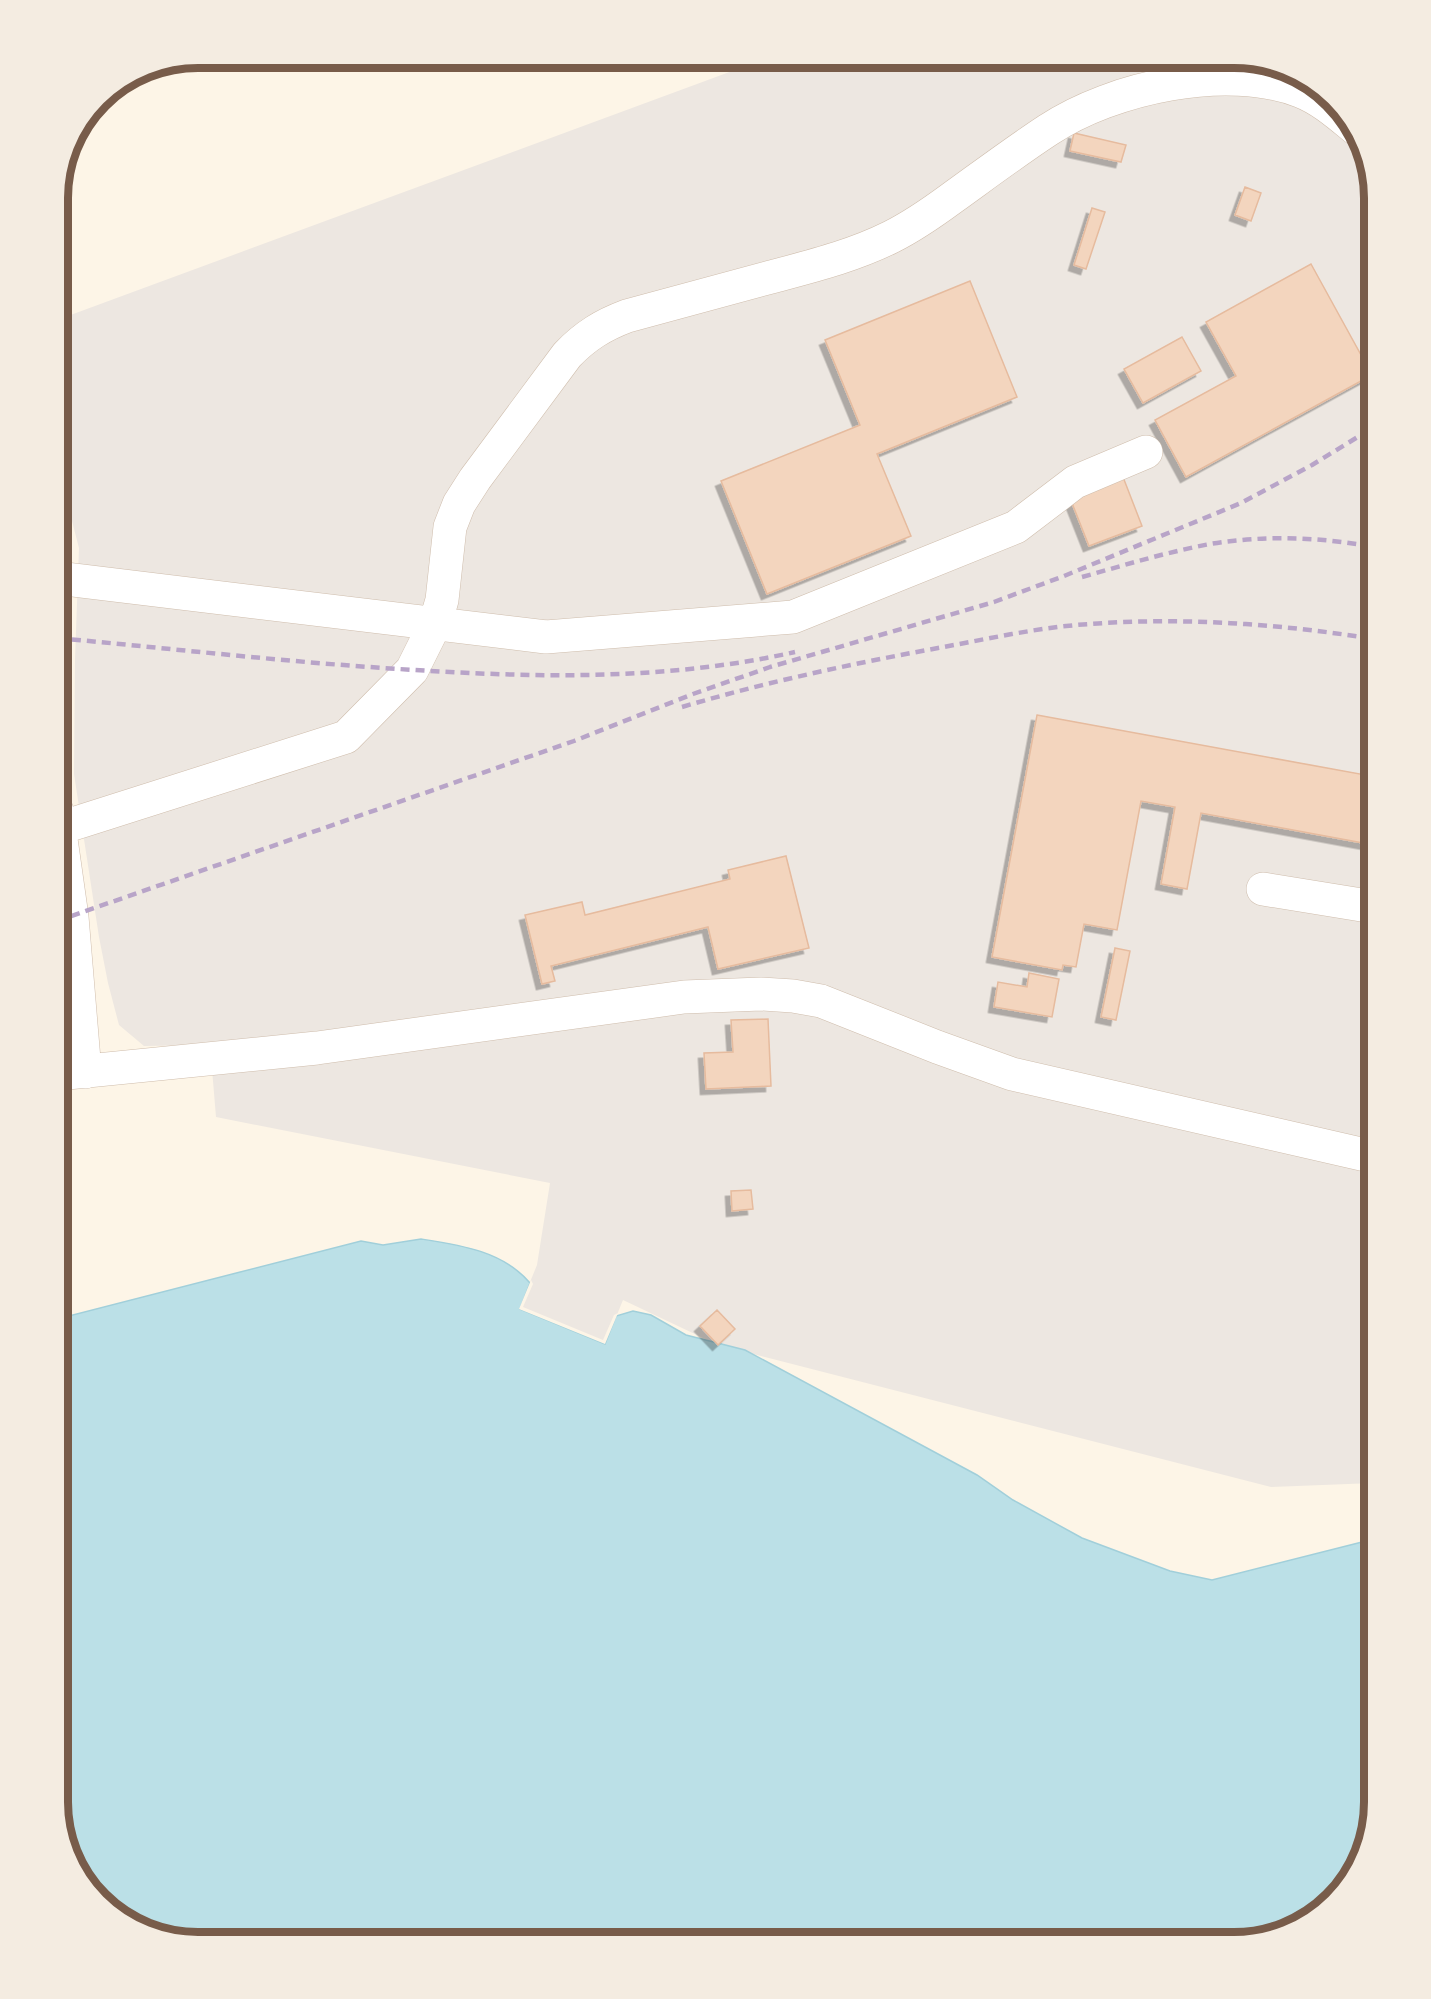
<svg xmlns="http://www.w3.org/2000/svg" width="1431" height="1999" font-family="'DejaVu Sans',sans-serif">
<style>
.industrial{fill:#ede7e1}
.water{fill:#bbe0e7;stroke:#a1cfda;stroke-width:1.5}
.pier{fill:#fdf5e7}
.building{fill:#f3d5be;stroke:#e6bb9e;stroke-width:1.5;filter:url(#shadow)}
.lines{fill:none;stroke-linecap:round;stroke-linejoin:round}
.minor-casing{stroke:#cfbdac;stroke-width:34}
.minor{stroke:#fff;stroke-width:33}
.rail{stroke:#b8a4c8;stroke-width:4.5;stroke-dasharray:9 6;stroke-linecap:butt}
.rim{fill:none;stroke:#785c4a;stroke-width:8}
</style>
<defs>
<filter id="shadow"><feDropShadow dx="-5.5" dy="5.5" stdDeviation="0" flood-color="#0004"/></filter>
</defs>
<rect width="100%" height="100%" fill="#fdf5e7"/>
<path class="industrial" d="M770,57H1243L1304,76L1355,127L1374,197V1483L1271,1487L718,1345L623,1300L605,1344L519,1309L537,1265L550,1183L216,1117L210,1045L144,1046L119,1025L108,983L99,937L74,774L75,659L79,548L57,463V320Z"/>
<path class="water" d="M421,1239C460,1245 503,1251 530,1283L520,1309L605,1344L616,1316L633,1311L651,1315L686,1335L745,1350L977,1475L1013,1500L1082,1538L1170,1571L1212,1580L1374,1539V1802L1355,1872L1304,1923L1234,1942H188L127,1923L76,1872L57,1802V1319L361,1241L383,1245Z"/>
<path class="pier" d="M531,1280L533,1284L523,1307L603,1340L614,1315L618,1313L605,1344L519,1309Z"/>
<path class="building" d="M1074,133L1126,145L1121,162L1070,151Z
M1245,187L1261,193L1251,221L1235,215Z
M1092,208L1105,212L1086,269L1074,265Z
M1311,264L1372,375L1186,477L1155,420L1236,376L1206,322Z
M970,281L1017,397L877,454L911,536L767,594L721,481L860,425L825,340Z
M1182,337L1201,371L1143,403L1124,369Z
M1123,477L1142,526L1089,546L1070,498Z
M1037,715L1365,775L1367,766L1374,768V845L1201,813L1187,889L1161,884L1175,807L1141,801L1117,930L1084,924L1076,967L1063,965L1062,970L992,957Z
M786,856L809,948L718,969L708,927L551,966L555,981L542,984L525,915L582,902L585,915L730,879L728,870Z
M1115,948L1130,951L1116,1020L1101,1017Z
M1029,973L1059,979L1052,1017L994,1007L998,982L1027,987Z
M768,1019L771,1086L706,1089L704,1053L733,1052L731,1020Z
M751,1190L753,1209L732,1211L731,1191Z
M717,1310L735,1329L718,1345L700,1326Z"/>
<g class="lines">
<defs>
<path id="minor" d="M57,578L546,637L793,617L1016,527L1075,482L1146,452
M57,811L72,917L85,1072
M57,829L346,737L412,670L435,624L442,600L450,527L459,504L475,479L567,355C585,336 603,325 627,316C675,303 723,290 771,277C812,266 853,256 891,237C913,226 933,212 952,198C984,175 1016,151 1048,130C1113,87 1226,63 1300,91C1321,99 1339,115 1356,129
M1263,889L1374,907
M57,1074L317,1048L684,997L761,994L793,996L821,1001L937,1047L1012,1074L1374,1157"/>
</defs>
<use href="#minor" class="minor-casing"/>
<use href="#minor" class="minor"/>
<path class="rail" d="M1082,577C1125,565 1167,552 1210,544C1264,535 1321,537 1374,547
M57,638C176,649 295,663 415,670C541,678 671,680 795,652
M682,707C766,682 851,664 938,648C988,639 1039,627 1090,624C1184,617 1281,624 1374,639
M57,921L574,741L693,694L770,667L994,602L1064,576L1241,503L1312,465L1374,427"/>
</g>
<path d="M0 0H1431V1999H0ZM198 68H1234A130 130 0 0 1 1364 198V1802A130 130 0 0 1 1234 1932H198A130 130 0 0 1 68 1802V198A130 130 0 0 1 198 68Z" fill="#f4ece1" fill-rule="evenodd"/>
<path class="rim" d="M198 68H1234A130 130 0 0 1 1364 198V1802A130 130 0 0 1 1234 1932H198A130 130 0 0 1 68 1802V198A130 130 0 0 1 198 68Z"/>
</svg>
